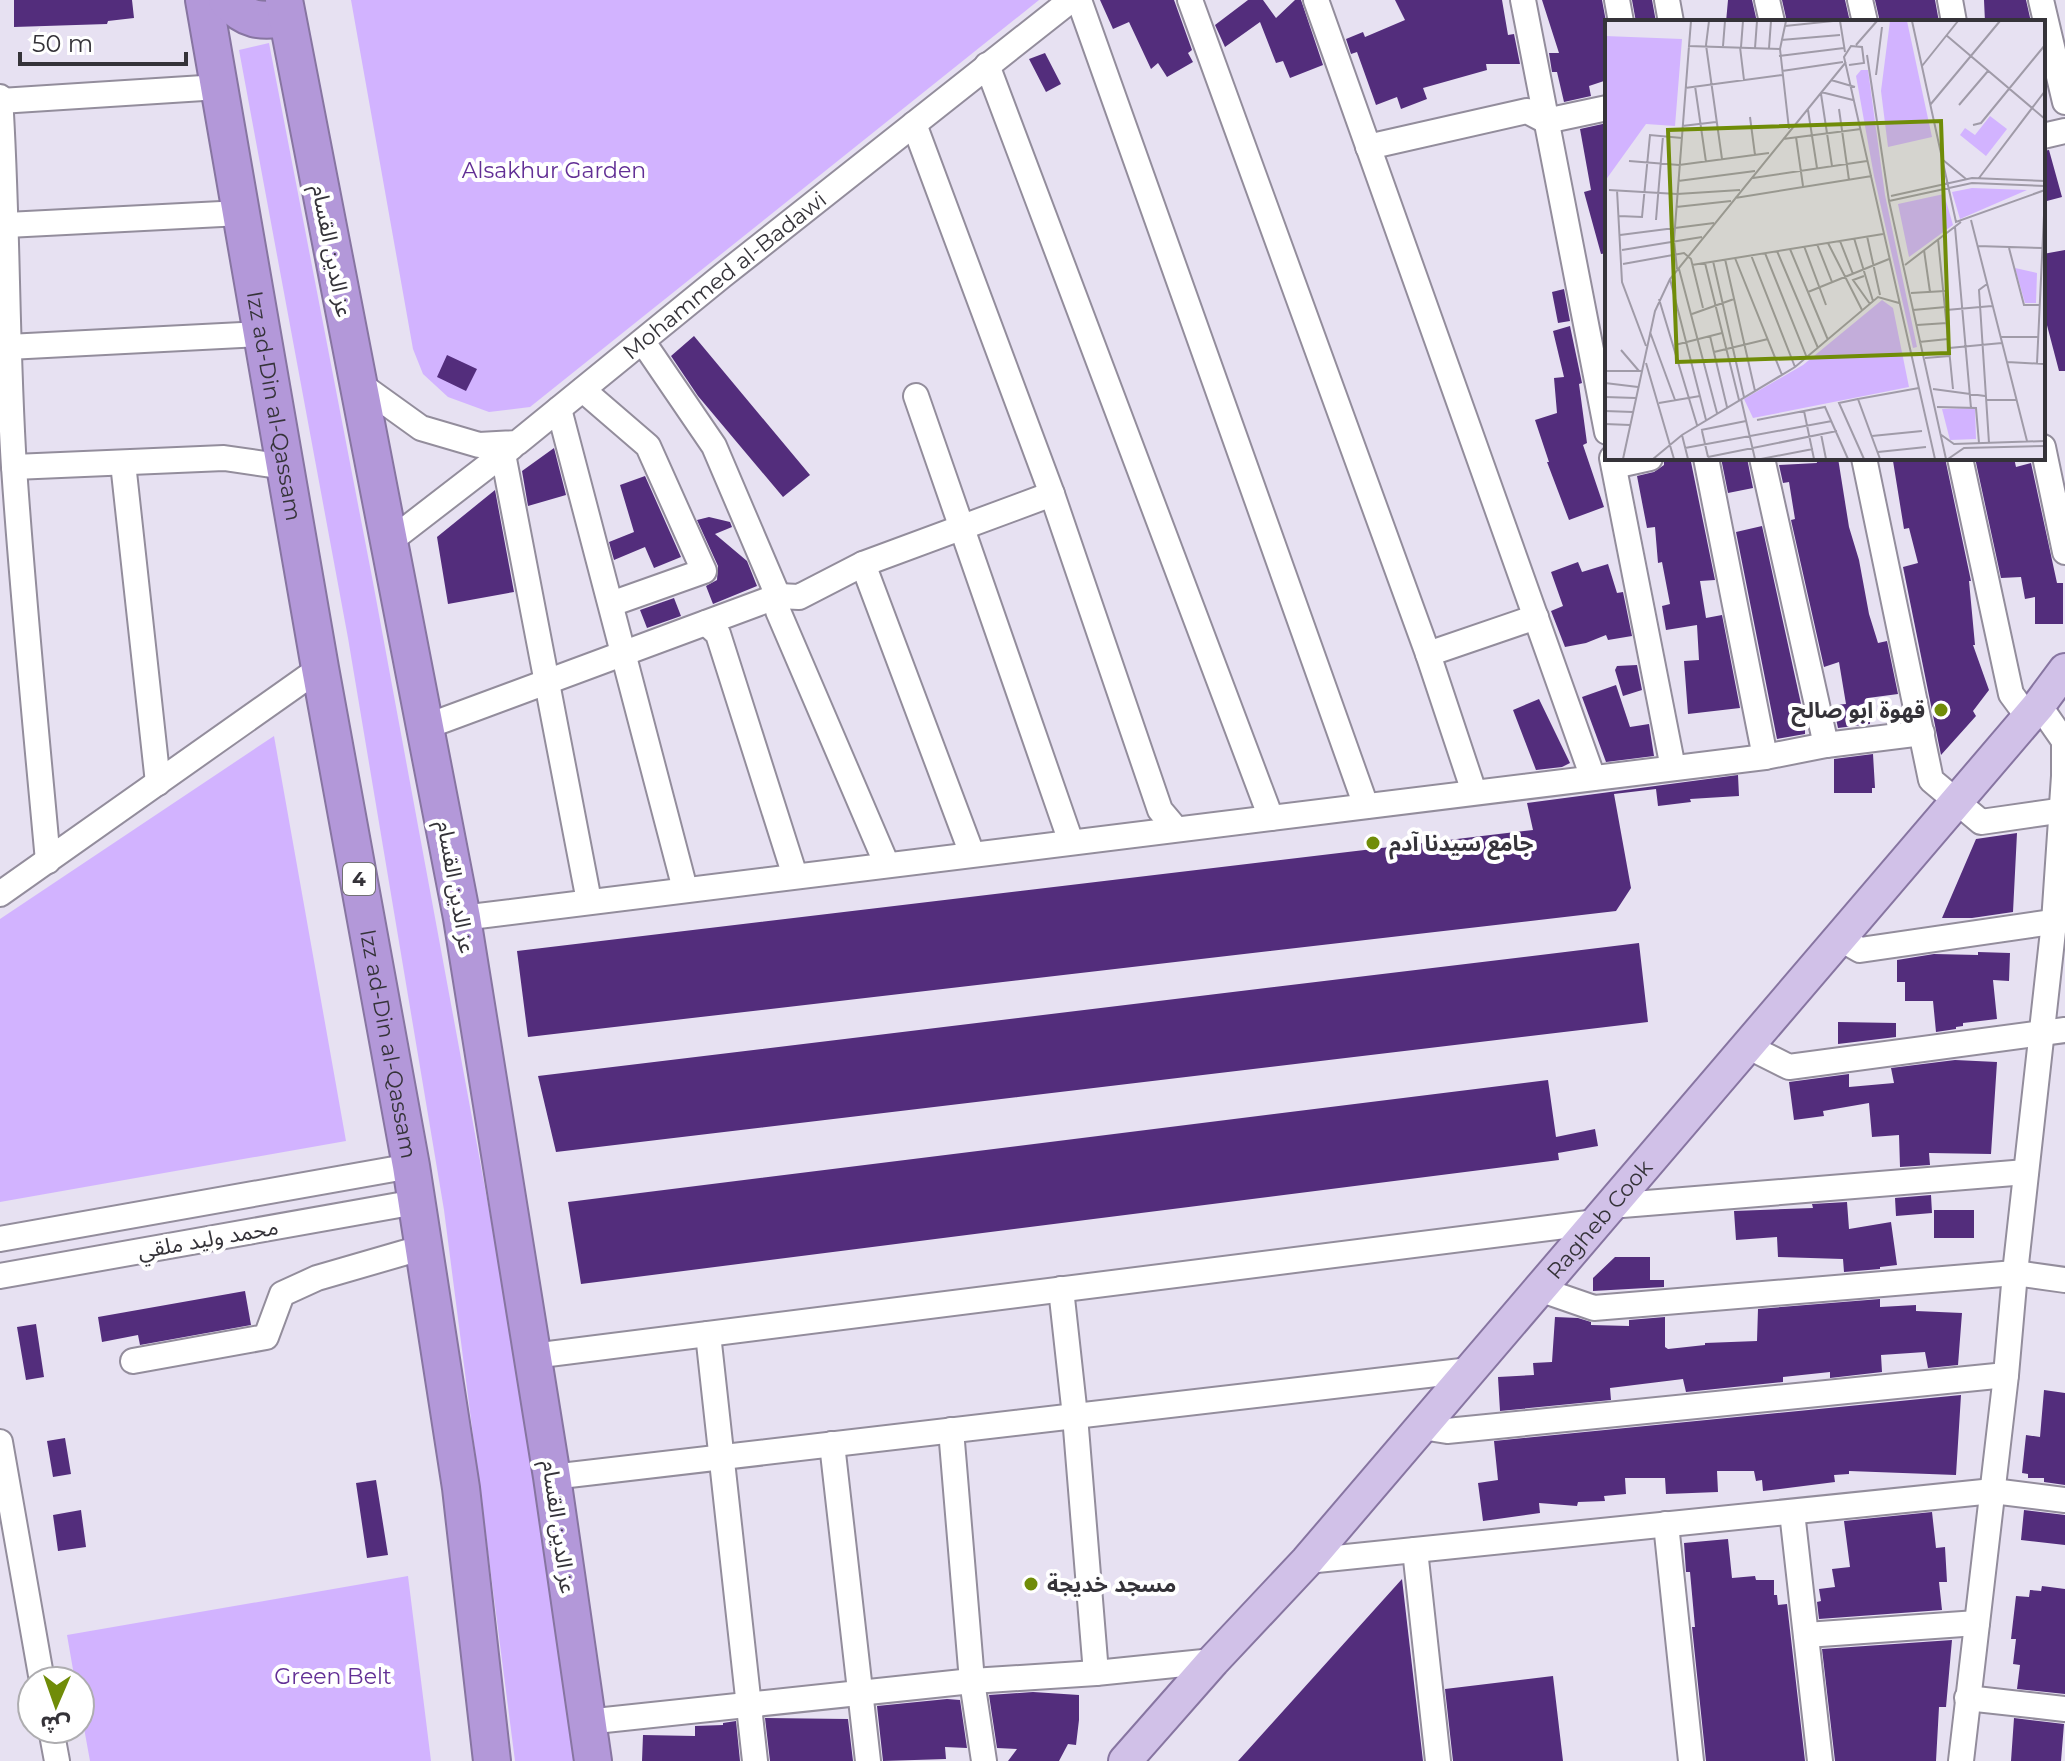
<svg xmlns="http://www.w3.org/2000/svg" width="2065" height="1761" font-family="Montserrat,'Noto Sans Arabic',sans-serif">
<style>
.green{fill:#d2b3ff}
.building{fill:#532d7c}
.lines{fill:none;stroke-linecap:round;stroke-linejoin:round}
.minor-casing{stroke:#938d9c;stroke-width:28}
.major-casing{stroke:#8775a1;stroke-width:36}
.highway-casing{stroke:#8775a1;stroke-width:40}
.minor{stroke:#fff;stroke-width:24}
.major{stroke:#d1c1e8;stroke-width:32}
.highway{stroke:#b398d9;stroke-width:36}
.poi-dot{fill:#708c08;stroke:#fff;stroke-width:3}
.labels{text-anchor:middle;dominant-baseline:central;stroke-width:8;stroke-linejoin:round;paint-order:stroke}
.shield{fill:#fff;stroke:#727074;stroke-width:2}
.shield-label{font-size:20px;font-weight:bold;fill:#353339}
.park-label{font-size:22px;fill:#622f95;stroke:#fff}
.street-label{font-size:22px;fill:#353339;stroke:#fff}
.poi-label{font-size:22px;font-weight:bold;fill:#353339;stroke:#fff;text-anchor:start}
.inset-road{fill:none;stroke:#a09ba8;stroke-width:2}
.view{fill:#708c08;fill-opacity:0.15;stroke:#708c08;stroke-width:4}
.inset-edge{fill:none;stroke:#353339;stroke-width:4}
</style>
<rect width="100%" height="100%" fill="#e7e1f2"/>
<path class="green" d="M351,0H1039L530,407L489,412L448,397L423,374L413,349Z
M269,43L372,577L517,1361L576,1761H515L444,1210L348,638L239,50Z
M274,736L346,1141L0,1202V919Z
M408,1576L431,1761H90L80,1706V1681H75L67,1635Z"/>
<path class="building" d="M14,0H132L134,18L108,21L107,24L14,27Z
M1100,0H1174L1192,50L1188,53L1193,62L1167,77L1158,63L1151,69L1129,22L1113,29Z
M1248,0H1263L1276,18L1295,0H1301L1323,65L1290,78L1283,61L1276,63L1260,22L1225,47L1215,25Z
M1395,0H1502L1508,35L1514,34L1520,64H1486L1487,70L1423,88L1427,99L1401,109L1397,97L1376,105L1357,52L1351,54L1346,39L1363,32L1365,37L1405,20Z
M1542,0H1602L1607,27V80L1589,86L1591,96L1564,102L1557,72H1552L1549,53H1559Z
M1632,0H1652L1656,22H1636Z
M1728,0H1752L1757,22H1726Z
M1782,0H1845L1850,22H1787Z
M1875,0H1935L1939,22H1880Z
M1984,0H2026L2031,22H1985Z
M1045,53L1061,84L1046,92L1029,59Z
M1607,123V253L1601,254L1584,192L1591,190L1580,129Z
M2049,150L2062,197L2043,202V151Z
M2065,250V371H2059L2043,310V254Z
M1564,289L1570,321L1558,323L1552,292Z
M1570,326L1582,383L1579,384L1587,443L1583,445L1604,507L1569,520L1547,462H1549L1535,420L1557,413L1554,378L1564,377L1553,331Z
M694,336L810,475L783,497L698,396L671,356Z
M447,355L477,369L466,391L437,377Z
M554,448L566,495L528,506L522,471Z
M1721,458H1747L1753,488L1728,493Z
M1816,458H1838L1849,527L1859,560L1869,614L1878,643L1887,641L1898,694L1868,698L1870,724L1838,728L1833,705L1846,704L1839,662L1824,667L1791,520L1795,519L1789,482L1783,483L1779,465L1817,463Z
M1916,458H1945L1971,581H1969L1975,645H1973L1989,690L1973,711L1976,716L1941,755L1903,567L1918,563L1909,528L1904,529L1893,461Z
M1975,458H2014L2016,467L2031,463L2057,583H2063V624H2035V597L2025,599L2021,577L2001,578Z
M1664,462H1691L1715,580L1700,581L1706,618L1722,615L1740,708L1688,714L1684,661L1699,660L1697,625L1666,630L1662,606L1670,604L1662,562L1658,563L1655,527L1647,528L1637,476L1654,472L1664,465Z
M645,476L681,557L654,568L645,547L614,560L609,542L634,532L620,485Z
M495,490L514,592L448,604L437,537Z
M709,517L730,522L732,527L715,534L747,561L757,586L713,604L706,586L717,580L718,566L697,520Z
M1762,526L1805,722V734L1777,739L1736,532Z
M1578,562L1582,572L1608,564L1617,593L1623,592L1632,636L1608,640L1606,635L1586,643L1565,647L1551,611L1563,606L1551,572Z
M674,598L681,616L647,628L640,610Z
M1637,665L1642,690L1623,696L1615,670L1617,666Z
M1616,685L1630,727L1649,724L1654,756L1606,762L1582,697Z
M1539,699L1570,763L1562,767L1536,770L1513,710Z
M1873,754L1875,788H1872V793H1834V759Z
M1738,775L1739,796L1690,799L1691,802L1658,806L1656,789L1614,794L1631,888L1616,911L528,1037L517,951L1533,830L1527,803Z
M2017,833L2013,912L1972,918H1942L1976,839Z
M1639,943L1648,1022L556,1152L538,1076Z
M1978,952L2010,953L2009,981L1993,980L1997,1019L1963,1023V1026L1956,1027V1029L1936,1032L1933,1001H1905V982H1897V960L1934,954L1978,955Z
M1838,1022L1896,1023V1037L1838,1044Z
M1955,1060L1997,1062L1991,1154L1929,1153L1930,1165L1900,1167L1899,1135L1872,1137L1869,1103L1823,1111L1824,1116L1794,1120L1789,1082L1849,1074V1087L1894,1083L1891,1068Z
M1548,1080L1556,1137L1595,1129L1598,1146L1558,1153L1559,1160L581,1284L568,1202Z
M1931,1195L1932,1213L1896,1216L1895,1198Z
M1847,1202L1849,1229L1891,1222L1897,1265L1880,1267V1269L1844,1272L1843,1259L1778,1257L1777,1237L1736,1240L1734,1211L1813,1208L1812,1204Z
M1934,1210H1974V1238H1934Z
M1615,1257H1650V1280H1664V1287L1593,1291V1278Z
M245,1291L251,1325L140,1345L138,1335L102,1342L98,1317Z
M1880,1299V1307L1916,1305V1311L1962,1313L1958,1365L1928,1368L1925,1352L1881,1355L1882,1372L1830,1378V1372L1783,1377V1382L1686,1392L1683,1379L1610,1388L1611,1400L1500,1411L1498,1377L1534,1375L1533,1363L1552,1362L1555,1317L1578,1318L1591,1322V1325L1629,1326V1320L1665,1317V1347L1668,1349L1705,1345V1343L1757,1341L1758,1309Z
M36,1324L44,1377L26,1380L17,1327Z
M2044,1390L2065,1393V1485L2044,1482V1478H2028V1474L2022,1473L2026,1435L2040,1437Z
M1961,1395L1956,1475L1849,1471V1474L1834,1475L1835,1482L1763,1491L1762,1480L1756,1481L1754,1471H1717L1718,1492L1666,1494L1665,1478H1625L1626,1494L1604,1496L1605,1501L1578,1502L1577,1506L1539,1503L1540,1513L1483,1521L1478,1483L1498,1480L1494,1441Z
M65,1438L71,1474L53,1477L47,1441Z
M376,1480L388,1555L367,1558L356,1483Z
M81,1510L86,1547L58,1551L53,1515Z
M2024,1510L2065,1515V1545L2021,1540Z
M1932,1512L1936,1548L1945,1547L1947,1582H1939L1942,1610L1819,1619L1817,1602L1821,1601L1819,1589L1835,1587L1832,1569L1850,1567L1844,1521Z
M1728,1539L1732,1578L1755,1576L1756,1580H1774V1595H1777L1778,1605L1787,1604L1805,1761H1706L1692,1627H1695L1690,1572H1686L1684,1543Z
M1402,1579L1423,1761H1238Z
M2042,1586L2065,1589V1694L2017,1689L2020,1665L2013,1664L2016,1639H2011L2016,1596L2029,1597L2030,1590L2041,1591Z
M1952,1640L1946,1707H1939L1936,1761H1835L1822,1649Z
M1553,1676L1563,1761H1453L1445,1689Z
M1033,1692L1079,1695V1720L1076,1745L1068,1744L1059,1761H1008L1017,1749L997,1748L989,1695Z
M947,1699L960,1700L967,1748L945,1747L946,1759L883,1761L877,1706Z
M765,1718L848,1719L853,1761H770Z
M2014,1718L2064,1724L2061,1761H2011Z
M736,1721L740,1761H642L643,1735L695,1736V1726L723,1725V1723Z"/>
<g class="lines">
<defs>
<g id="minor">
<path d="M1079,0L1366,806"/>
<path d="M1190,0L1428,654L1474,792"/>
<path d="M1316,0L1593,778"/>
<path d="M1523,0L1607,432"/>
<path d="M1617,0L1621,22"/>
<path d="M1667,0L1671,22"/>
<path d="M1767,0L1772,22"/>
<path d="M1860,0L1865,22"/>
<path d="M1950,0L1954,22"/>
<path d="M2041,0L2065,102"/>
<path d="M987,65L1271,818"/>
<path d="M0,97C8,220 6,344 14,467C23,599 36,730 48,861"/>
<path d="M0,101L219,87"/>
<path d="M914,124L1052,494L1160,810L1176,829"/>
<path d="M2043,136L2065,131"/>
<path d="M1368,147L1527,111L1546,121L1607,108"/>
<path d="M7,225L241,213"/>
<path d="M643,342L714,446L778,596V611L887,865"/>
<path d="M8,347L262,334"/>
<path id="s1" d="M357,382L421,428L479,445L517,443L722,276L1071,0"/>
<path d="M583,390L648,446L704,571L611,604"/>
<path d="M916,396L1071,842"/>
<path d="M559,409L685,889"/>
<path d="M2043,447L2065,552"/>
<path d="M503,454L589,901"/>
<path d="M1612,458L1673,768"/>
<path d="M1706,458L1765,757"/>
<path d="M1762,458L1826,745"/>
<path d="M1864,458L1931,780L1981,822L2065,810"/>
<path d="M1960,458L2011,694L2028,717"/>
<path d="M123,463L158,783"/>
<path d="M1614,466L1650,458"/>
<path d="M14,467L224,458L285,467"/>
<path d="M389,542L512,447"/>
<path d="M863,564L972,854"/>
<path d="M706,623L718,634L795,876"/>
<path d="M1428,654L1536,617"/>
<path d="M425,727L778,596L799,597L863,564L1052,494"/>
<path d="M0,894L320,668"/>
<path d="M462,918L1765,757L1826,745L1922,733"/>
<path d="M1839,938L1860,950L2065,920"/>
<path d="M1747,1046L1789,1067L2065,1030"/>
<path d="M1610,1206L2026,1172"/>
<path d="M0,1239L411,1166"/>
<path d="M0,1276L416,1202"/>
<path d="M1061,1289L1075,1416L1096,1673"/>
<path d="M1539,1289L1594,1308L2015,1273L2065,1280"/>
<path d="M708,1334L755,1761"/>
<path d="M533,1356L1596,1222"/>
<path d="M133,1361L266,1337L282,1294L317,1278L424,1247"/>
<path d="M1422,1427L1447,1431L2006,1375"/>
<path d="M951,1430L972,1681L984,1761"/>
<path d="M0,1442L42,1681"/>
<path d="M832,1444L868,1761"/>
<path d="M552,1477L1470,1370"/>
<path d="M1792,1512L1820,1761"/>
<path d="M1666,1524L1691,1761"/>
<path d="M1415,1550L1438,1761"/>
<path d="M1307,1561L1993,1491L2065,1500"/>
<path d="M1806,1635L1977,1623"/>
<path d="M1967,1698L2065,1709"/>
<path d="M586,1722L972,1681L1096,1673L1213,1661"/>
<path d="M51,1729L57,1761"/>
<path d="M1961,1761L2006,1375L2015,1273L2054,922L2064,776V741L2039,705"/>
</g>
<g id="major">
<path id="s2" d="M1125,1761L1213,1661L1307,1561L2039,705L2065,670"/>
</g>
<g id="highway">
<path id="s3" d="M204,0L320,668L411,1166L461,1488L492,1761"/>
<path d="M227,0C246,21 260,22 287,18"/>
<path d="M284,0L462,918L552,1477L593,1761"/>
</g>
</defs>
<use href="#minor" class="minor-casing"/>
<use href="#major" class="major-casing"/>
<use href="#highway" class="highway-casing"/>
<use href="#minor" class="minor"/>
<use href="#major" class="major"/>
<use href="#highway" class="highway"/>
</g>
<g class="poi-dot">
<circle cx="1941" cy="710" r="8"/>
<circle cx="1373" cy="843" r="8"/>
<circle cx="1031" cy="1584" r="8"/>
</g>
<g class="labels">
<rect class="shield" x="343" y="863" width="32" height="32" rx="6"/>
<g class="shield-label">
<text x="359" y="879">4</text>
</g>
<g class="park-label">
<text x="554" y="170">Alsakhur Garden</text>
<text x="333" y="1676">Green Belt</text>
</g>
<g class="street-label">
<text transform="translate(332 251) rotate(79)">عز الدين القسام</text>
<text stroke="none"><textPath href="#s1" startOffset="444">Mohammed al-Badawi</textPath></text>
<text stroke="none"><textPath href="#s3" startOffset="412">Izz ad-Din al-Qassam</textPath></text>
<text transform="translate(456 887) rotate(80)">عز الدين القسام</text>
<text stroke="none"><textPath href="#s3" startOffset="1060">Izz ad-Din al-Qassam</textPath></text>
<text stroke="none"><textPath href="#s2" startOffset="720">Ragheb Cook</textPath></text>
<text transform="translate(208 1239) rotate(-10)">محمد وليد ملقي</text>
<text transform="translate(559 1527) rotate(82)">عز الدين القسام</text>
</g>
<g class="poi-label">
<text x="1925" y="710" text-anchor="end">قهوة ابو صالح</text>
<text x="1389" y="843">جامع سيدنا آدم</text>
<text x="1047" y="1584">مسجد خديجة</text>
</g>
</g>
<g transform="translate(1605 20)">
<rect width="440" height="440" fill="#e7e1f2"/>
<path d="M285,1H302L327,117L283,127L276,71ZM0,16L77,19L70,106L41,104L0,161ZM256,50H263L280,175L312,327L308,328L269,156L251,56ZM385,96L402,109L381,136L355,115L360,108L370,115ZM367,168L422,170L355,199L347,172ZM339,174L348,205L304,237L293,184ZM410,248L432,253L431,283H420ZM277,280L288,288L304,367L148,398L139,379L198,345ZM370,388L371,419L345,420L337,389Z" fill="#d2b3ff"/>
<path class="inset-road" d="M86,1L84,26L175,29L181,1M104,1L101,25L117,139M235,1L240,32M307,1L351,202L440,170M180,6L228,1M341,15L440,99M176,20L235,15M251,25L272,1M118,26L120,1M135,27L139,60M136,27L138,1M150,28L152,1M164,28L166,1M175,29L184,109M262,35L284,181L341,439M174,36L239,28M244,45L259,43L257,27L246,26L239,37L330,439M317,46L353,1M177,51L238,42M271,55L277,7M226,60L250,67M90,66L101,142M80,68L177,55M216,72L248,80M216,74L227,146M325,85L395,1M354,85L383,51M234,89L244,160M203,90L212,148M145,97L150,135M368,105L376,103L440,25M77,106L111,102M191,117L198,166M178,119L256,109M338,140L361,159M24,141L74,145L164,133M148,158L262,141M374,158L440,71M73,161L150,151M439,161L440,132M4,170L72,174L135,170M12,170L17,262L41,326M286,176L367,158L440,161M130,178L267,156M284,181L367,163L440,166M71,187L126,181M14,196L37,197L45,115L77,118M51,200L58,116M366,200L422,421M350,207L366,388M15,215L109,203M262,216L275,275M249,218L268,281M333,219L348,369M235,221L248,254M223,223L257,290M212,224L227,262M199,226L221,285M372,226L437,228M404,228L419,285H435M185,229L223,320M17,230L97,217M319,230L325,272M172,231L213,328M160,233L202,338M146,235L190,347M130,238L177,355M120,239L150,371M108,241L139,377M100,243L134,380M18,244L79,233L86,239L98,288M87,245L278,214M300,245L356,202M72,249L69,220L84,26M74,249L112,393M259,256L248,260L265,284M65,259L101,400M382,264L374,270L384,423M203,272L284,239M306,273L340,271M54,279L92,405M308,290L341,287M341,290L387,286M87,294L129,279M312,305L342,303M45,312L70,380M105,316L122,387M396,317H433M314,322L343,319M70,325L117,313M344,328L397,323M16,330L34,351M109,332L163,319M320,338L345,336M402,342L440,344M41,343L69,439M432,343L440,174M0,351H37M0,363L33,367M328,369L380,376M0,377L31,378M136,379L150,439M253,379L234,383L259,439M381,380H411M54,383L95,376M332,387L371,388L374,423M0,391L28,392M199,391L209,439M152,400L220,387L243,439M0,404L25,405M96,410L141,401M97,411L103,437M216,414L221,439M335,414L349,424L440,421M77,415L83,439M267,416L317,411M80,428L227,401M273,432L321,427M103,437L232,411M18,439L50,291L65,259L241,42M48,439L77,415L190,347L273,277L294,283M156,439L208,429M275,439L253,379L314,368M343,439L359,428L440,426"/>
<path class="view" d="M336,101L344,333L72,342L63,110Z"/>
<rect width="440" height="440" class="inset-edge"/>
</g>
<g transform="translate(56 1705) rotate(182)"><circle r="38" fill="#ffffff" stroke="#aeadb0" stroke-width="2"/>
<path d="M0-6L14 30L0 20L-14 30Z" fill="#708c08"/>
<text y="-12" font-size="22" font-weight="bold" text-anchor="middle" fill="#353339">ش</text>
</g>
<path d="M20 52v12h166v-12" fill="none" stroke="#353339" stroke-width="4"/>
<text x="32" y="52" font-size="24" fill="#353339" stroke="#ffffff" stroke-width="6" paint-order="stroke">50 m</text>
</svg>
